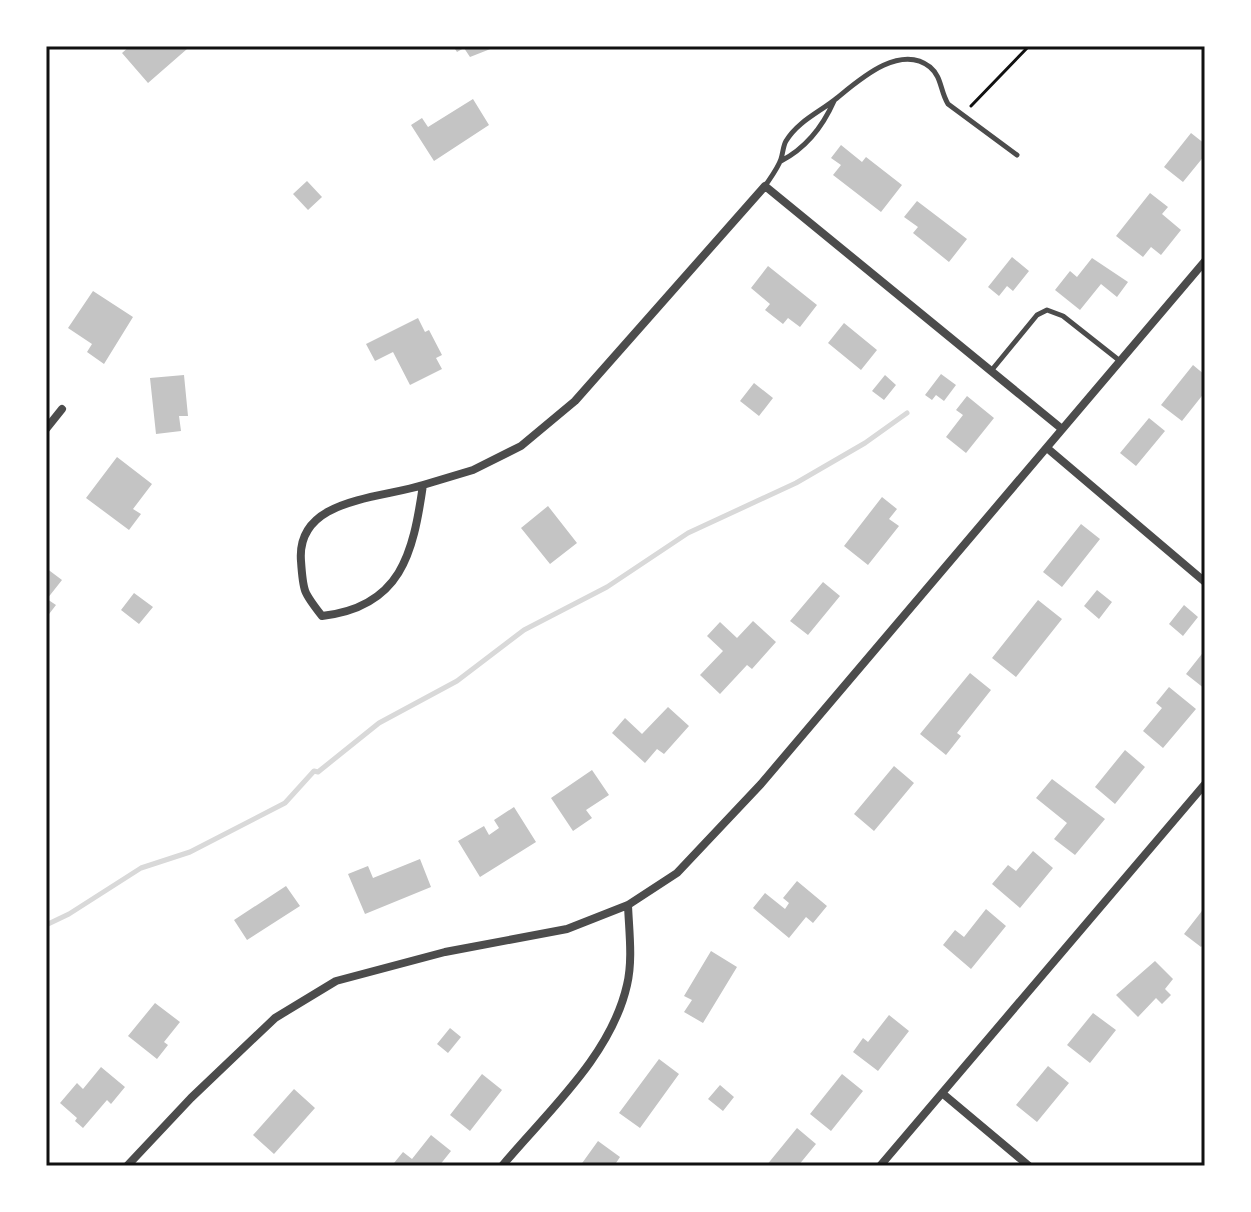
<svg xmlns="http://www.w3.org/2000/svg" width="1251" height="1212" font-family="'Zilla Slab',serif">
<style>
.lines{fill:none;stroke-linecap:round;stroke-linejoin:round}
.stream{stroke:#d9d9d9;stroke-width:5}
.building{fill:#c4c4c4}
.path{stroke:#111;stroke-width:3}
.service{stroke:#4c4c4c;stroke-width:5}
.minor{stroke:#4c4c4c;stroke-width:8}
.neatline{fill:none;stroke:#111;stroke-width:3}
</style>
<rect width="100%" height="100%" fill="#fff"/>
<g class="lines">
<path class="stream" d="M46,925L69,914L141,868L190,852L285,803L314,771L318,772L379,723L457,681L524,630L607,587L688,533L796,483L865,443L907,413"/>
</g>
<path class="building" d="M130,46H185L187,49L148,83L122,53Z
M453,46H498L470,57L464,48L457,52Z
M473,99L489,125L434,161L411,125L422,118L428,127Z
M1191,133L1205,144V155L1183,182L1164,167Z
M841,145L862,162L866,157L902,185L881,212L833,175L841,165L831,158Z
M307,181L322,197L308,210L293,194Z
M1150,193L1168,207L1162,214L1181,230L1161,255L1151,247L1143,257L1116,236Z
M917,201L967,239L949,262L913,233L918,227L904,217Z
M1012,257L1029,271L1013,291L1007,286L999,296L988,287Z
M1092,258L1128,282L1117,297L1101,284L1080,310L1055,290L1070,271L1077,277Z
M768,266L817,305L800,327L788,318L783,324L765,310L770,304L751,288Z
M93,291L133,317L104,364L87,352L92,344L68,328Z
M418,318L425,332L429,330L442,355L436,358L442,369L410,385L393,352L375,361L366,344Z
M844,323L877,350L861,370L828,343Z
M1193,365L1205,375V392L1182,421L1161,405Z
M941,374L956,385L944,401L936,395L932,400L925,395Z
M184,375L188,416H179L181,431L156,434L150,378Z
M885,375L896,385L884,400L872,391Z
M754,383L773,398L759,416L740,401Z
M967,396L994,418L966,453L946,437L963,415L956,410Z
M1149,418L1165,431L1136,466L1120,453Z
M117,457L152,484L133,509L141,514L129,530L86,498Z
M882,497L897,509L889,519L899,526L868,565L844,546Z
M548,506L577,543L550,564L521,528Z
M1081,524L1100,539L1062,587L1043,572Z
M46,568L62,580L47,599L56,605L46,618Z
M823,582L840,596L808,635L790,621Z
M1097,590L1112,602L1099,619L1084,606Z
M134,593L153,607L139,624L121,610Z
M1038,600L1062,619L1016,677L992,658Z
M1184,605L1198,617L1183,636L1169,624Z
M753,621L776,642L752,669L747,665L720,694L700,675L723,651L707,636L720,622L737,638Z
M1205,650V689L1186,674Z
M970,673L991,690L957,733L961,736L946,755L920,734Z
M1169,687L1196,709L1163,748L1143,731L1162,708L1156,703Z
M668,707L689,726L664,754L657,749L645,763L612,733L625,718L642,734Z
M1125,750L1145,767L1115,804L1095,787Z
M894,766L914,783L874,831L854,814Z
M592,770L609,795L586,810L592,818L573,831L551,798Z
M1052,779L1105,819L1075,855L1054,839L1067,823L1036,798Z
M514,807L536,842L480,877L458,841L484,826L489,835L499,828L494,820Z
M1033,851L1053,868L1020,908L992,884L1008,865L1016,871Z
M420,859L431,887L365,914L348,874L368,866L373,878Z
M797,881L827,906L813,923L806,917L789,938L753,908L765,893L785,909L789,903L783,898Z
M286,886L300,906L247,940L234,920Z
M1205,907V943L1201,947L1184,934Z
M986,909L1006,926L971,969L943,945L955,930L964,937Z
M711,951L737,967L703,1023L684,1012L692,1000L684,996Z
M1155,961L1173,979L1165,989L1171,995L1162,1004L1156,998L1138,1017L1116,995Z
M155,1003L180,1022L164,1042L168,1045L157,1059L128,1036Z
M1093,1013L1116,1030L1090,1063L1067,1045Z
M889,1015L909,1031L878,1071L853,1052L863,1038L868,1042Z
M450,1028L461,1037L448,1053L437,1044Z
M659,1059L679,1074L640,1128L619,1113Z
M1048,1066L1069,1083L1037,1122L1016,1105Z
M101,1067L125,1087L111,1104L107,1100L83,1128L75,1121L77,1118L60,1103L77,1083L83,1089Z
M482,1074L502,1090L470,1131L450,1115Z
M842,1074L863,1091L831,1131L810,1114Z
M720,1085L734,1097L723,1111L708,1099Z
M294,1089L315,1108L274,1154L253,1135Z
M797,1128L816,1144L798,1166H766Z
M431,1135L451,1151L439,1166L394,1163L403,1152L412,1159Z
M598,1141L620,1157L614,1166H580Z"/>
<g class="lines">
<path class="path" d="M971,106L1029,46"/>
<path class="service" d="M781,161C806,148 823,126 834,101
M765,186C771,177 778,168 781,159C783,153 783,146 786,141C798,121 820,112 837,98C859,80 900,43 930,67C942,77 940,91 948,104L1017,155
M991,371L1037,315L1047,310L1063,316L1120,361"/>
<path class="minor" d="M46,429L62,409
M1047,448L1205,582
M423,485L473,470L521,446L575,401L765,186L1062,429
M423,485C413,554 401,607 322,616C303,592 303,591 301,561C296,498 379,499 423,485Z
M942,1093L1029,1166
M127,1166L191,1098L275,1018L336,981L445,952L567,929L628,905L677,873L761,784L1205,261
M502,1166C547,1112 611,1056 627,985C633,960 629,931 628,905
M880,1166L1205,784"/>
</g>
<rect width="1251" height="1212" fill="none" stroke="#ffffff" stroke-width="96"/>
<rect x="48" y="48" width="1155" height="1116" class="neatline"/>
</svg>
